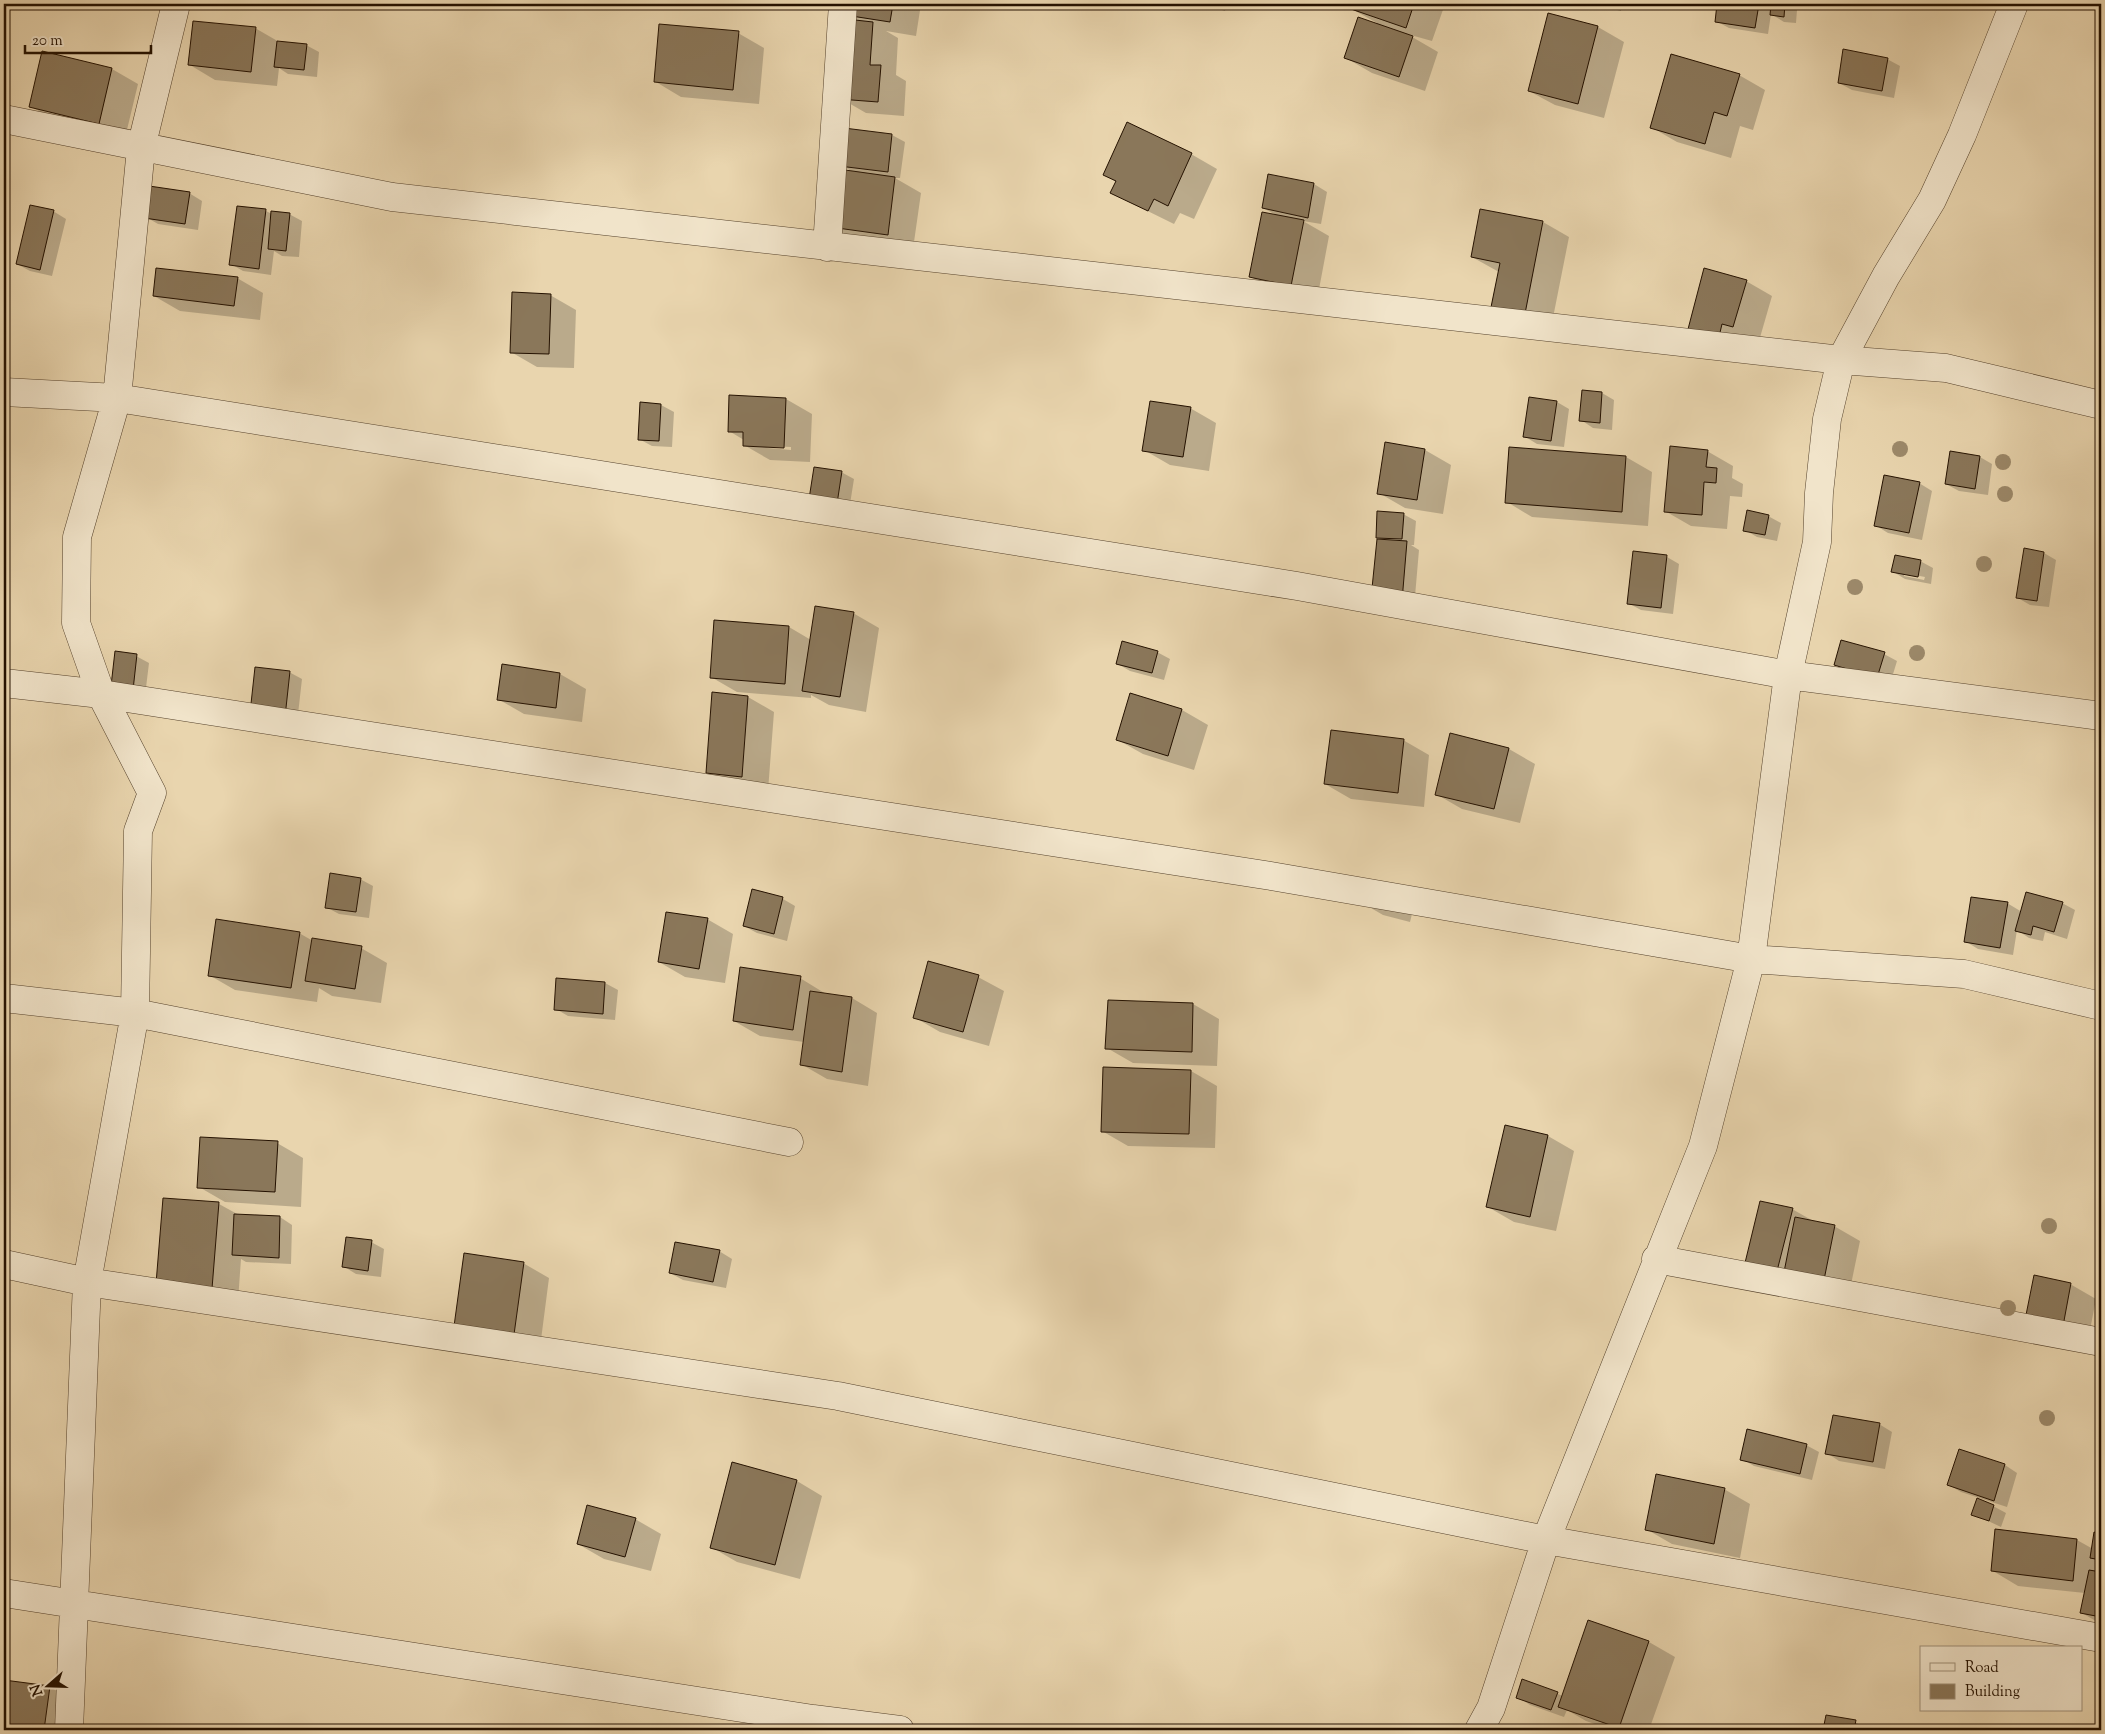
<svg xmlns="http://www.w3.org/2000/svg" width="2105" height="1734" font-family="'Sorts Mill Goudy',serif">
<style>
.shadow{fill:#0003;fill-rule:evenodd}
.building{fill:#8a775a;stroke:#241100}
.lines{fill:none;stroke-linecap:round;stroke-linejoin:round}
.minor-casing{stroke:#55422c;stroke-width:29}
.minor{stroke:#f1e4ca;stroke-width:28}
.tree{fill:#9c896a}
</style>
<rect width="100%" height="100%" fill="#e9d5ae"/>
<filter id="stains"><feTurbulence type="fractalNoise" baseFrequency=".004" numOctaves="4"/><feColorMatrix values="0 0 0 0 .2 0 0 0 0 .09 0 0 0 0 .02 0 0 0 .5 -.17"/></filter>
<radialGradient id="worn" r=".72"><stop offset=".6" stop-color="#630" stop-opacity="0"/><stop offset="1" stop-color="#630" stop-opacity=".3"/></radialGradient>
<path class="shadow" d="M848,4H921L916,36L886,31L898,38L896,75L906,81L904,116L866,113L840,98L860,22L846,14Z
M1203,4H1227L1225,11Z
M1351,4H1445L1432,41L1407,34L1438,52L1425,91L1372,73L1346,58L1377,23L1350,8Z
M1594,4H1622L1621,11Z
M1718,4H1768L1772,6V4H1787L1797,10L1796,23L1784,22L1771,14L1768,34L1729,28L1716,21Z
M1549,14L1598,27L1624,42L1604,118L1555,105L1529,91Z
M255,28L281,43L306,45L319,52L317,77L288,74L279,68L277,86L215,80L190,65Z
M738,33L764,48L759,104L681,97L656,82Z
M43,53L112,69L138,84L125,138L56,121L30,106Z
M1887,59L1900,66L1894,98L1852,90L1839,83Z
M1739,75L1765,90L1753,130L1740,126L1731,158L1677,142L1651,127Z
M845,129L892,135L905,142L900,178H895L921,193L913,249L857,242L832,227L853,172L841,165Z
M1191,154L1217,169L1194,219L1180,213L1174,224L1111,193L1116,182L1105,175Z
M1269,175L1314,184L1327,192L1321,224L1303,221L1329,236L1317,300L1277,292L1251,277L1276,215L1263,208Z
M189,193L202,201L198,230L158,224L146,217Z
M53,211L66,219L52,276L30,271L17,264Z
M266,211L272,214H289L302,221L299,257L282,256L274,251L271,275L243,271L231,264Z
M1481,211L1543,222L1569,237L1549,338L1517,332L1499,272L1472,257Z
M237,278L263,293L260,320L180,311L154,296Z
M1746,281L1772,296L1759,341L1688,332Z
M550,295L576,310L574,368L537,367L511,352Z
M1602,393L1614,400L1612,430L1593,428L1581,420Z
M786,399L812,414L810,462L770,460L744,445V440L729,431ZM765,446L791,447V450L768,448Z
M1557,402L1569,409L1564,447L1537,444L1524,436Z
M641,404L661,405L674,412L672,447L652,446L639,439Z
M1190,408L1216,423L1209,471L1170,465L1144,450Z
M1386,444L1425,450L1451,465L1443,514L1405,508L1379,493Z
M1510,449L1626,457L1652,472L1648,526L1532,517L1507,502Z
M1707,451L1733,466L1732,478L1743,484L1742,497L1730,496L1727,529L1691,526L1665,511Z
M1980,457L1992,464L1988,495L1959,491L1946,484Z
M815,468L841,472L854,479L847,523Z
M1919,483L1932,491L1922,540L1888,533L1875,525Z
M1403,514L1416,521L1414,545H1411L1419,550L1414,608L1373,597L1384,541L1377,537Z
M1768,516L1781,523L1777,541L1757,537L1745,530Z
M2044,553L2056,560L2049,607L2030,605L2018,598Z
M1667,557L1679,564L1673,614L1641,610L1628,603Z
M1920,561L1933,568L1931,584L1905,579L1892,571ZM1904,573L1925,577L1924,580L1904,576Z
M853,613L879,628L866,712L829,705L811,695V698L737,692L711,677L715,621L789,627L811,640Z
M1157,652L1170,659L1164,680L1130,671L1118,664Z
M1884,654L1897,661L1890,684L1848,672L1835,664Z
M136,656L149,663L145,696L125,693Z
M289,672L302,679L297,723L264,720Z
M560,674L586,689L582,722L524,714L498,699Z
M713,694L748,697L774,712L768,791L733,788L707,773Z
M1131,695L1182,710L1208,725L1194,770L1143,754L1118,740Z
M1451,735L1509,749L1535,764L1520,823L1462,809L1436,794Z
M1403,740L1429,755L1424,807L1351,799L1325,784Z
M360,879L373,886L369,918L339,914L326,907Z
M1377,883L1416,898L1410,922L1383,915L1371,908Z
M783,899L795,906L787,941L757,933L744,926Z
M2007,903L2022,912L2062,903L2075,910L2067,939L2045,932L2043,941L2029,938L2017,930L2013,955L1978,949L1965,941Z
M707,919L733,934L725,983L685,977L659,962Z
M299,933L313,941L361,948L387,963L381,1003L332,996L319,988L317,1002L235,990L209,975Z
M978,977L1004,991L989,1046L940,1032L914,1017Z
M800,978L826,994L852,998L877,1013L868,1086L827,1079L801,1064L804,1042L760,1036L734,1021Z
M558,980L605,983L618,990L615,1020L568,1016L556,1009Z
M1193,1004L1219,1019L1217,1066L1133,1063L1107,1048Z
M1191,1071L1217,1086L1215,1148L1128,1146L1102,1131Z
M1506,1126L1548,1136L1574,1151L1556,1231L1514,1222L1488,1207Z
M277,1143L303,1158L301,1207L225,1202L199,1187Z
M219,1204L239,1215L280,1217L292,1225L291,1264L246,1262L241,1259L237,1315L182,1310L156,1296Z
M1792,1209L1815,1222L1834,1226L1860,1241L1847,1304L1771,1281Z
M371,1242L384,1249L381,1277L356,1274L343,1266Z
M719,1251L732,1259L726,1288L683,1280L670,1273Z
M523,1263L549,1278L538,1363L480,1355Z
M2070,1284L2096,1299L2086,1351L2051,1344Z
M1879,1424L1892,1432L1885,1469L1839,1461L1827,1453Z
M1806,1445L1819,1452L1812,1480L1754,1466L1742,1459Z
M1960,1451L2005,1465L2017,1473L2007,1507L1961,1492L1949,1485Z
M797,1481L822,1496L800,1579L737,1562L711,1547Z
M1724,1489L1750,1504L1740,1558L1672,1544L1646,1529Z
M1993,1506L2006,1513L2001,1527L1973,1514Z
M635,1519L661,1534L651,1571L604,1559L578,1544Z
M2095,1534L2101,1535V1624L2082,1613L2085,1593L2018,1586L1993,1571L2077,1540L2093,1549Z
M1589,1622L1649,1642L1675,1657L1649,1730H1612L1586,1721L1567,1710L1564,1717L1530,1705L1518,1697L1523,1681L1563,1696Z
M4,1681L50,1687L76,1702L72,1730H4Z
M1827,1716L1855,1722L1868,1730H1824Z"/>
<path class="building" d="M846,4H893L890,22L845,15Z
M1350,4H1414L1406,28L1348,8Z
M1717,4H1759L1755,28L1715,22Z
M1771,4H1785L1784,17L1770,15Z
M1548,13L1598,26L1578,104L1528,91Z
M1358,17L1413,36L1399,77L1344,58Z
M846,19L873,22L870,65H881L878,102L839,99Z
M193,21L256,27L251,72L188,65Z
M659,24L739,31L733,90L654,82Z
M277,41L307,44L304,70L274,67Z
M1843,49L1888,58L1882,91L1838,83Z
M42,51L112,68L99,124L29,107Z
M1671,54L1740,74L1727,116L1714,112L1705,144L1650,128Z
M1127,122L1192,153L1168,206L1154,199L1148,211L1110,193L1116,181L1103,175Z
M844,128L892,134L888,172L839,166Z
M838,169L895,177L888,235L830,227Z
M1268,174L1314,183L1308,218L1262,208Z
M149,186L190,192L185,224L144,218Z
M30,205L54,210L40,270L16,264Z
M237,206L266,209L259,269L229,265Z
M1480,209L1543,221L1523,324L1489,317L1500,263L1471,257Z
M271,211L290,213L286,251L268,249Z
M1262,212L1304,220L1291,286L1249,277Z
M156,268L238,277L234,306L153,296Z
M1704,268L1747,280L1733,327L1722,324L1718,341L1687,333Z
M512,292L551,294L549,354L510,353Z
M1582,390L1602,392L1600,423L1579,421Z
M729,395L786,398L784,448L743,446V432H728Z
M1529,397L1557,401L1551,441L1523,437Z
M1150,401L1191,407L1183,457L1142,451Z
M640,402L661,404L659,441L638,440Z
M1385,442L1425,449L1417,500L1377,494Z
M1670,446L1708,450L1706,467L1717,468L1716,483L1704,482L1702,515L1664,512Z
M1509,447L1626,456L1622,512L1505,503Z
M1950,451L1980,456L1975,489L1945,484Z
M814,467L842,471L835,517L807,512Z
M1884,475L1920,482L1909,533L1874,526Z
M1747,510L1769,515L1765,535L1743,531Z
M1377,511L1404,513L1402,539L1376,538Z
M1377,539L1407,541L1402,601L1371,598Z
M2024,548L2044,552L2037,601L2016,598Z
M1633,551L1667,555L1661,608L1627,604Z
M1895,555L1921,560L1918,577L1891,572Z
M815,606L854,612L840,697L802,691Z
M714,620L789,626L785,684L710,678Z
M1841,640L1885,652L1877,678L1834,665Z
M1122,641L1158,651L1152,673L1116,664Z
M115,651L137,654L133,690L111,686Z
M502,664L560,673L556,708L497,700Z
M255,667L290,671L285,717L250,713Z
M712,692L748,696L742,777L706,773Z
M1130,693L1182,709L1168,756L1116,740Z
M1331,730L1404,739L1398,793L1324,784Z
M1450,733L1509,748L1494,809L1435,795Z
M330,873L361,878L356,912L325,908Z
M752,889L783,897L774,934L743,926Z
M2026,892L2063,902L2054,932L2033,926L2031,935L2015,931Z
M1971,897L2008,902L2000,948L1964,942Z
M666,912L708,918L699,969L658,962Z
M216,919L300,932L291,988L208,976Z
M312,938L362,946L355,989L305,981Z
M928,961L979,975L963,1032L913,1018Z
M740,967L801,976L793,1030L733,1021Z
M556,978L605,982L603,1014L554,1010Z
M810,991L852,997L842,1072L800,1065Z
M1108,1000L1193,1003L1192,1052L1105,1049Z
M1103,1067L1191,1070L1189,1134L1101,1132Z
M1505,1125L1548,1135L1530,1217L1486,1207Z
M200,1137L278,1141L275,1192L197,1188Z
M163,1198L219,1202L211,1301L155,1296Z
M1760,1201L1793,1208L1776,1275L1744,1267Z
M234,1214L280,1216L279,1258L232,1255Z
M1795,1217L1835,1225L1822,1290L1782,1282Z
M346,1237L372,1240L368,1271L342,1267Z
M675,1242L720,1250L713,1282L669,1273Z
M464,1253L524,1262L512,1349L452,1341Z
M2034,1275L2071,1283L2061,1337L2023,1330Z
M1833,1415L1880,1423L1873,1462L1825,1454Z
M1747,1429L1807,1444L1800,1474L1740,1460Z
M1959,1449L2005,1464L1994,1501L1947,1485Z
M732,1462L797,1480L775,1565L710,1548Z
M1656,1474L1725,1488L1714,1544L1645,1530Z
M1977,1498L1994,1505L1989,1521L1971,1515Z
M587,1505L636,1518L625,1557L577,1544Z
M1995,1529L2077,1539L2073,1581L1991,1571Z
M2094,1532L2101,1534V1560L2090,1558Z
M2089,1570L2101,1572V1617L2080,1613Z
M1588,1620L1649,1641L1619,1728L1558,1707Z
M1522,1679L1558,1692L1551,1710L1516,1698Z
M4,1680L50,1686L44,1730H4Z
M1826,1715L1856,1720L1854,1730H1823Z"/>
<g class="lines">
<defs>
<path id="minor" d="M176,4L141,148L117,398L77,537L76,623L101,694L1271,876L1751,959L1964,974L2101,1006
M4,119L392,197L1841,360L1946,368L2101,405
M827,247L843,4
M4,392L117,398L1297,586L1788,675L2101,716
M4,683L101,694L152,793L138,831L135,1013L87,1282L69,1730
M4,998L135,1013L789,1142
M1656,1259L2101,1342
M4,1264L87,1282L838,1396L1546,1540L2101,1638
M4,1593L813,1719L900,1730
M1479,1730L1491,1708L1546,1540L1703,1146L1751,959L1788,675L1817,542L1819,493L1827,419L1841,360L1886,276L1932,200L1962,135L2014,4"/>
</defs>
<use href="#minor" class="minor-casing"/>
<use href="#minor" class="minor"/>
</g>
<g class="tree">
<circle cx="1900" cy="449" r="8"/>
<circle cx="2003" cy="462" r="8"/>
<circle cx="2005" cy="494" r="8"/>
<circle cx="1984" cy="564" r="8"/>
<circle cx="1855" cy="587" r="8"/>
<circle cx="1917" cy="653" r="8"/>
<circle cx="2049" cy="1226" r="8"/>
<circle cx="2008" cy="1308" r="8"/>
<circle cx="2047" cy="1418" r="8"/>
</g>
<rect width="2105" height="1734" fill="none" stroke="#e9d5ae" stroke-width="20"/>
<rect x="5" y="5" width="2095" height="1724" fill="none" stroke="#241100" stroke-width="2.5"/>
<rect x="10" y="10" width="2085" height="1714" fill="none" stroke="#241100"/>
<rect x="1920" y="1646" width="162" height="65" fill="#f1e4ca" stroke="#9f9079"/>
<rect x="1930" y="1663" width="25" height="8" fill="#f1e4ca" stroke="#9f9079"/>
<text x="1965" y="1672" font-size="15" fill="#241100">Road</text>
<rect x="1930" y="1684" width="25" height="15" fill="#8a775a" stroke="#9f9079"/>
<text x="1965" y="1696" font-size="15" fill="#241100">Building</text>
<g transform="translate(48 1686) rotate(250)" stroke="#f1e4ca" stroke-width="4" paint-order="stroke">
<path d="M0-4L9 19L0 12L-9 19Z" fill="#241100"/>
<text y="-8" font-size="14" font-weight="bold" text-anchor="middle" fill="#241100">N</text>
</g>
<path d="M25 45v8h126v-8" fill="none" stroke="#241100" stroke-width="2.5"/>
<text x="32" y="45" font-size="15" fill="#241100" stroke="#f1e4ca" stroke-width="4" paint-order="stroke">20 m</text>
<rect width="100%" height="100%" filter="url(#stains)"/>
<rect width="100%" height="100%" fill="url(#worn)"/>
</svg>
